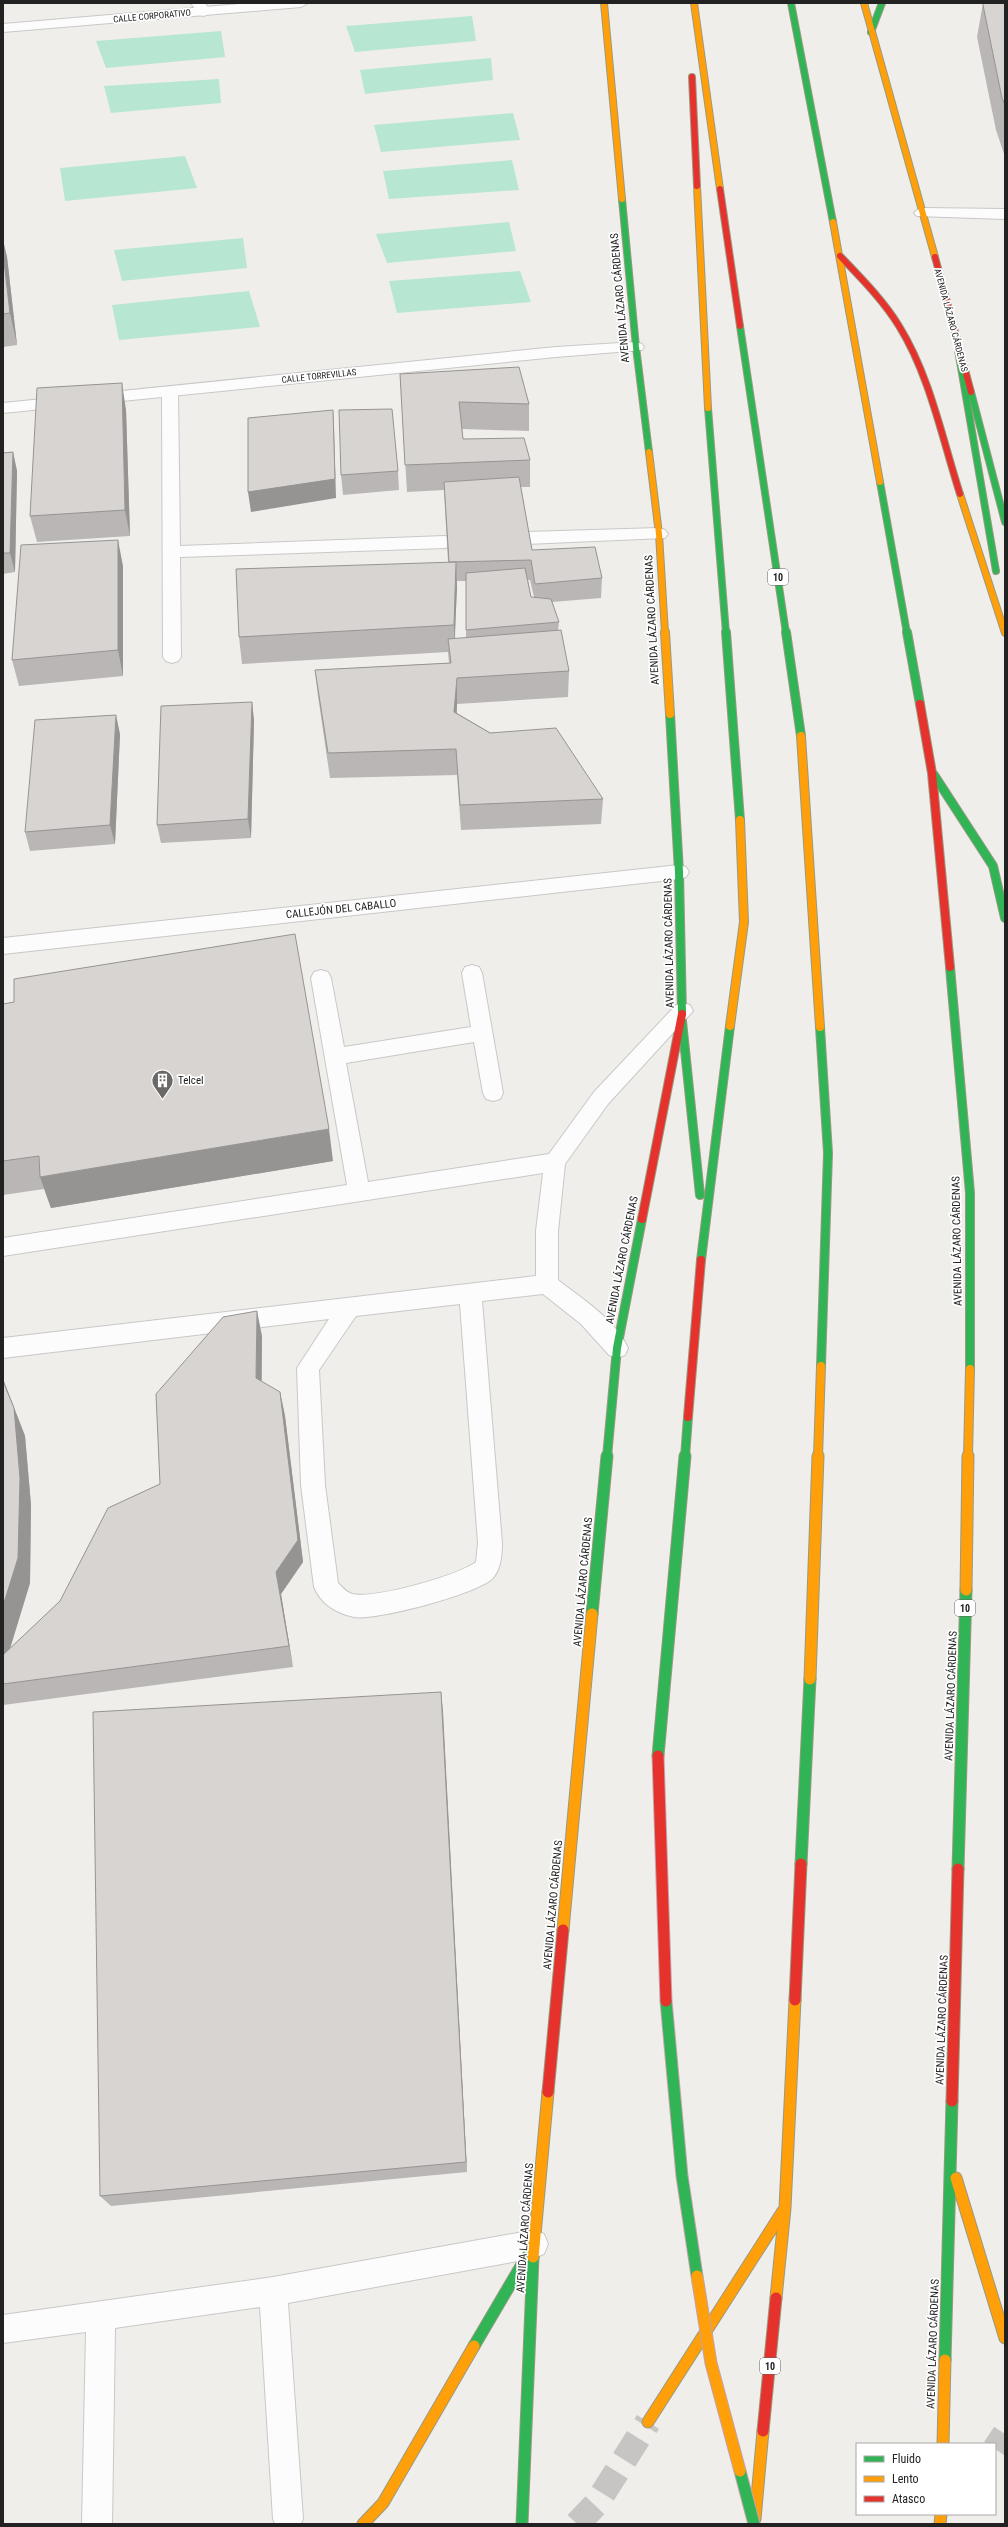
<svg xmlns="http://www.w3.org/2000/svg" width="1008" height="2527" font-family="'Roboto Condensed',sans-serif">
<style>
.pitch{fill:#b7e6d2}
.lines{fill:none;stroke-linecap:round;stroke-linejoin:round}
.highway-tunnel{stroke:#c7c5c3;stroke-width:26;stroke-dasharray:26 14;stroke-linecap:butt}
.lane-casing{stroke:#c9c8c7;stroke-width:2}
.street-casing{stroke:#c9c8c7;stroke-width:2}
.fast-far2-casing{stroke:#999a82;stroke-width:8}
.fast-far1-casing{stroke:#999a82;stroke-width:10}
.fast-casing{stroke:#999a82;stroke-width:13}
.slow-far2-casing{stroke:#999a82;stroke-width:8}
.slow-far1-casing{stroke:#999a82;stroke-width:10}
.slow-casing{stroke:#999a82;stroke-width:13}
.jam-far2-casing{stroke:#999a82;stroke-width:8}
.jam-far1-casing{stroke:#999a82;stroke-width:10}
.jam-casing{stroke:#999a82;stroke-width:13}
.lane{fill:#fdfcfc;fill-rule:evenodd}
.street{fill:#fdfcfc;fill-rule:evenodd}
.fast-far2{stroke:#30b455;stroke-width:6}
.fast-far1{stroke:#30b455;stroke-width:8}
.fast{stroke:#30b455;stroke-width:11}
.slow-far2{stroke:#ff9f0a;stroke-width:6}
.slow-far1{stroke:#ff9f0a;stroke-width:8}
.slow{stroke:#ff9f0a;stroke-width:11}
.jam-far2{stroke:#e5322d;stroke-width:6}
.jam-far1{stroke:#e5322d;stroke-width:8}
.jam{stroke:#e5322d;stroke-width:11}
.fast-bridge-casing{stroke:#c5a2ac;stroke-width:13;stroke-linecap:butt}
.slow-bridge-casing{stroke:#c5a2ac;stroke-width:13;stroke-linecap:butt}
.jam-bridge-casing{stroke:#c5a2ac;stroke-width:13;stroke-linecap:butt}
.fast-bridge{stroke:#30b455;stroke-width:11}
.slow-bridge{stroke:#ff9f0a;stroke-width:11}
.jam-bridge{stroke:#e5322d;stroke-width:11}
.wall{fill:#b9b6b5;fill-rule:evenodd}
.shaded-wall{fill:#969493}
.building{fill:#d7d4d2;stroke:#969493}
.labels{text-anchor:middle;dominant-baseline:central;stroke-width:3.5;stroke-linejoin:round;paint-order:stroke}
.far-street-label{font-size:9px;fill:#222;stroke:#fff}
.shield{fill:#fff;stroke:#646464;stroke-width:1}
.shield-label{font-size:10px;font-weight:bold;fill:#222}
.street-label{font-size:11px;fill:#222;stroke:#fff}
.poi-label{font-size:11px;fill:#222;stroke:#fff;text-anchor:start}
</style>
<rect width="100%" height="100%" fill="#f0eeeb"/>
<path class="pitch" d="M472,16L476,41L355,52L346,26Z
M221,31L225,57L106,68L96,41Z
M491,58L493,80L365,94L360,70Z
M219,79L221,103L111,113L104,86Z
M513,113L520,140L381,152L374,125Z
M185,156L197,188L65,201L60,168Z
M512,160L519,190L389,199L383,171Z
M509,222L516,251L387,263L376,234Z
M243,238L247,268L122,281L114,250Z
M520,271L531,302L397,313L389,281Z
M249,291L260,327L119,340L112,305Z"/>
<g class="lines">
<path class="highway-tunnel" d="M995,2449L1005,2434
M577,2524L597,2503L648,2422"/>
<defs>
<path id="lane" d="M191,3H205L211,12L204,16L199,15Z
M922,208L1005,209V219L917,216L914,213L917,210Z
M170,387L176,388L178,392L180,546L445,536L451,538L454,542L451,546L445,548L180,557L181,657L178,661L172,663L166,661L163,657L162,392L164,388Z
M659,528L665,530L668,534L665,538L526,544L520,542L517,538L520,534L526,532Z
M472,965L479,967L482,973L503,1093L500,1099L493,1101L486,1099L483,1093L474,1042L346,1063L368,1182L549,1154L594,1092L676,1005L683,1003L690,1005L693,1011L608,1104L565,1164L558,1231V1280C582,1299 615,1319 628,1348L625,1355L617,1358L609,1355L581,1324L543,1294L482,1301L502,1543C502,1554 501,1569 493,1578C478,1594 375,1621 354,1617C336,1613 321,1604 314,1587L301,1485L297,1368L329,1319L3,1358V1338L536,1276V1231L543,1173L3,1256V1238L347,1185L311,978L314,972L321,970L328,972L331,978L344,1047L471,1027L462,973L465,967ZM460,1304L478,1543L476,1562C457,1576 375,1599 352,1594C346,1592 342,1587 338,1583L325,1485L319,1370L356,1316Z
M534,2230L544,2234L548,2244L544,2254L534,2258L288,2303L303,2519L301,2524H275L273,2519L260,2307L115,2328L112,2524H82L86,2332L3,2343V2315L273,2277Z"/>
<path id="street" d="M252,3H308L301,7L3,32V24Z
M636,342L642,344L644,347L642,350L556,357L3,413V403L556,347Z
M679,865L686,867L689,872L686,877L679,879L3,954V938Z"/>
<path id="fast-far2" d="M791,3L833,222
M871,32L882,3
M622,199L636,347L649,452
M740,326L786,633
M958,350L996,571
M971,392L1005,522
M708,408L726,633
M880,482L907,633"/>
<path id="fast-far1" d="M726,632L740,820
M786,632L801,736
M907,632L920,704
M670,714L679,872L682,1014
M934,775L993,866L1005,918
M950,967L970,1193V1369
M682,1021L700,1195
M820,1027L828,1153L821,1366
M701,1260L730,1026
M607,1457L617,1348L642,1219
M685,1457L688,1417"/>
<path id="fast" d="M592,1614L607,1456
M658,1756L685,1456
M801,1864L810,1679
M958,1869L966,1590
M474,2346L534,2244
M945,2360L952,2101
M522,2524L533,2257"/>
<path id="slow-far2" d="M604,3L622,199
M694,3L720,189
M864,3L935,257
M697,186L708,408
M833,222L880,482
M649,452L659,534L665,633
M960,494L1005,633"/>
<path id="slow-far1" d="M665,632L670,714
M801,736L820,1027
M730,1026L744,922L740,820
M818,1457L821,1366
M968,1457L970,1369"/>
<path id="slow" d="M966,1590L968,1456
M810,1679L818,1456
M563,1930L592,1614
M956,2178L1005,2338
M533,2257L548,2092
M776,2298L785,2208L795,2000
M648,2422L783,2211
M943,2444L945,2360
M755,2519L763,2431
M363,2524L383,2503L474,2346
M940,2524L941,2514"/>
<path id="jam-far2" d="M692,77L697,186
M720,189L740,326
M840,256C861,278 883,300 899,326C930,376 942,438 960,494
M935,257L971,392"/>
<path id="jam-far1" d="M920,704L932,773L950,967
M642,1219L682,1014
M688,1417L701,1260"/>
<path id="jam" d="M795,2000L801,1864
M548,2092L563,1930
M952,2101L958,1869
M763,2431L776,2298"/>
</defs>
<use href="#lane" class="lane-casing"/>
<use href="#street" class="street-casing"/>
<use href="#fast-far2" class="fast-far2-casing"/>
<use href="#fast-far1" class="fast-far1-casing"/>
<use href="#fast" class="fast-casing"/>
<use href="#slow-far2" class="slow-far2-casing"/>
<use href="#slow-far1" class="slow-far1-casing"/>
<use href="#slow" class="slow-casing"/>
<use href="#jam-far2" class="jam-far2-casing"/>
<use href="#jam-far1" class="jam-far1-casing"/>
<use href="#jam" class="jam-casing"/>
<use href="#lane" class="lane"/>
<use href="#street" class="street"/>
<use href="#fast-far2" class="fast-far2"/>
<use href="#fast-far1" class="fast-far1"/>
<use href="#fast" class="fast"/>
<use href="#slow-far2" class="slow-far2"/>
<use href="#slow-far1" class="slow-far1"/>
<use href="#slow" class="slow"/>
<use href="#jam-far2" class="jam-far2"/>
<use href="#jam-far1" class="jam-far1"/>
<use href="#jam" class="jam"/>
<defs>
<path id="fast-bridge" d="M666,2001L682,2176L697,2276
M740,2471L754,2524"/>
<path id="slow-bridge" d="M697,2276L711,2363L740,2471"/>
<path id="jam-bridge" d="M658,1756L666,2001"/>
</defs>
<use href="#fast-bridge" class="fast-bridge-casing"/>
<use href="#slow-bridge" class="slow-bridge-casing"/>
<use href="#jam-bridge" class="jam-bridge-casing"/>
<use href="#fast-bridge" class="fast-bridge"/>
<use href="#slow-bridge" class="slow-bridge"/>
<use href="#jam-bridge" class="jam-bridge"/>
</g>
<path class="wall" d="M983,3H1005V154H1004L996,130L977,37Z
M3,240L7,257L17,345L3,347Z
M400,374L529,404V431L462,429L463,439L530,460V487H521L532,550L602,578L601,598L552,602L559,622L558,631L569,671L568,697L457,704V713L603,799L601,824L461,830L457,775L330,778L318,696L315,670L449,663L448,652L242,664L239,637L448,562L444,490L407,492ZM528,580H530L534,597H531ZM457,581H466V638L455,639Z
M126,410L130,536L37,542L30,516Z
M13,452L17,471L15,572L3,574V453Z
M398,471L399,490L343,495L341,475Z
M123,566V676L19,686L12,660Z
M252,702L254,721L251,838L161,843L157,825Z
M120,734L115,844L30,851L25,832Z
M3,1004L333,1161L51,1208L44,1189L3,1195Z
M262,1336V1382L280,1392L285,1416L303,1562L281,1594L293,1667L3,1705V1379L25,1436L31,1505L30,1583L10,1649L60,1601L160,1484Z
M441,1692L467,2172L111,2206L100,2196Z"/>
<path class="shaded-wall" d="M3,240L7,257L17,345L10,313L3,253Z
M122,383L126,410L130,536L125,510Z
M333,410L334,429L336,498L251,512L248,492Z
M13,452L17,471L15,572L10,553Z
M118,540L123,566V676L118,650Z
M456,562L457,588L454,651V625Z
M457,678V704L455,738L454,712Z
M252,702L254,721L251,838L248,819Z
M116,715L120,734L115,844L110,825Z
M329,1129L333,1161L51,1208L40,1177Z
M257,1311L262,1336L261,1403L256,1378Z
M3,1379L25,1436L31,1505L30,1583L3,1671Z
M280,1392L285,1416L303,1562L281,1594L293,1667L289,1646L276,1572Z
M441,1692L443,1711L467,2172L466,2162Z"/>
<path class="building" d="M983,3H1005V105L1002,98L983,5Z
M3,253L10,313L3,314Z
M519,367L529,404L459,402L463,439L524,438L530,460L405,465L400,374Z
M122,383L125,510L30,516L37,388Z
M392,409L398,471L341,475L339,410Z
M333,410L335,479L248,492V418Z
M13,452L10,553H3V453Z
M519,477L532,550L595,547L602,578L535,584L531,560L449,562L444,482Z
M118,540V650L12,660L21,545Z
M456,562L454,625L239,637L236,569Z
M525,568L531,597L551,599L559,622L466,630V573Z
M561,630L569,671L457,678L454,712L490,733L556,728L603,799L460,805L456,749L328,753L315,670L451,663L448,639Z
M252,702L248,819L157,825L161,706Z
M116,715L110,825L25,832L35,720Z
M295,934L329,1129L40,1177L39,1156L3,1161V1004L14,1002V979Z
M257,1311L256,1378L280,1392L298,1540L276,1572L289,1646L3,1684V1655L60,1601L108,1508L160,1484L156,1394L223,1317Z
M3,1381L14,1408L20,1478L18,1558L3,1606Z
M441,1692L466,2162L100,2196L93,1712Z"/>
<defs>
<symbol id="building-pin" viewBox="-11 -11 22 30"><path d="M0 17L-7.5 6A9.5 9.5 0 1 1 7.5 6Z" fill="#6a6968" stroke="#fff"/><path d="M-4-6H4V6H1V3H-1V6H-4ZM-2.5-4.3h1.7v1.8h-1.7ZM.8-4.3h1.7v1.8H.8ZM-2.5-1h1.7V.8h-1.7ZM.8-1h1.7V.8H.8Z" fill="#fff"/></symbol>
</defs>
<g fill-rule="evenodd">
<use href="#building-pin" x="150" y="1068" width="25" height="34"/>
</g>
<g class="labels">
<g class="far-street-label">
<text transform="translate(152 16) rotate(-5)">CALLE CORPORATIVO</text>
<text transform="translate(951 320) rotate(75)">AVENIDA LÁZARO CÁRDENAS</text>
<text transform="translate(319 376) rotate(-6)">CALLE TORREVILLAS</text>
</g>
<g class="shield">
<rect x="768" y="569" width="20" height="16" rx="3"/>
<rect x="955" y="1600" width="20" height="16" rx="3"/>
<rect x="760" y="2358" width="20" height="16" rx="3"/>
</g>
<g class="shield-label">
<text x="778" y="577">10</text>
<text x="965" y="1608">10</text>
<text x="770" y="2366">10</text>
</g>
<g class="street-label">
<text transform="translate(620 298) rotate(-95)">AVENIDA LÁZARO CÁRDENAS</text>
<text transform="translate(652 620) rotate(-93)">AVENIDA LÁZARO CÁRDENAS</text>
<text transform="translate(341 909) rotate(-6)">CALLEJÓN DEL CABALLO</text>
<text transform="translate(669 943) rotate(-91)">AVENIDA LÁZARO CÁRDENAS</text>
<text transform="translate(957 1241) rotate(-91)">AVENIDA LÁZARO CÁRDENAS</text>
<text transform="translate(622 1260) rotate(-79)">AVENIDA LÁZARO CÁRDENAS</text>
<text transform="translate(583 1582) rotate(-85)">AVENIDA LÁZARO CÁRDENAS</text>
<text transform="translate(951 1696) rotate(-88)">AVENIDA LÁZARO CÁRDENAS</text>
<text transform="translate(553 1905) rotate(-85)">AVENIDA LÁZARO CÁRDENAS</text>
<text transform="translate(942 2020) rotate(-88)">AVENIDA LÁZARO CÁRDENAS</text>
<text transform="translate(525 2228) rotate(-86)">AVENIDA LÁZARO CÁRDENAS</text>
<text transform="translate(933 2344) rotate(-88)">AVENIDA LÁZARO CÁRDENAS</text>
</g>
<g class="poi-label">
<text x="178" y="1080">Telcel</text>
</g>
</g>
<rect width="1008" height="2527" fill="none" stroke="#222222" stroke-width="8"/>
<rect x="856" y="2443" width="140" height="72" fill="#ffffff" stroke="#a7a7a7"/>
<rect x="864" y="2456" width="20" height="6" fill="#30b455" stroke="#a7a7a7"/>
<text x="892" y="2463" font-size="12" fill="#222222">Fluido</text>
<rect x="864" y="2476" width="20" height="6" fill="#ff9f0a" stroke="#a7a7a7"/>
<text x="892" y="2483" font-size="12" fill="#222222">Lento</text>
<rect x="864" y="2496" width="20" height="6" fill="#e5322d" stroke="#a7a7a7"/>
<text x="892" y="2503" font-size="12" fill="#222222">Atasco</text>
</svg>
